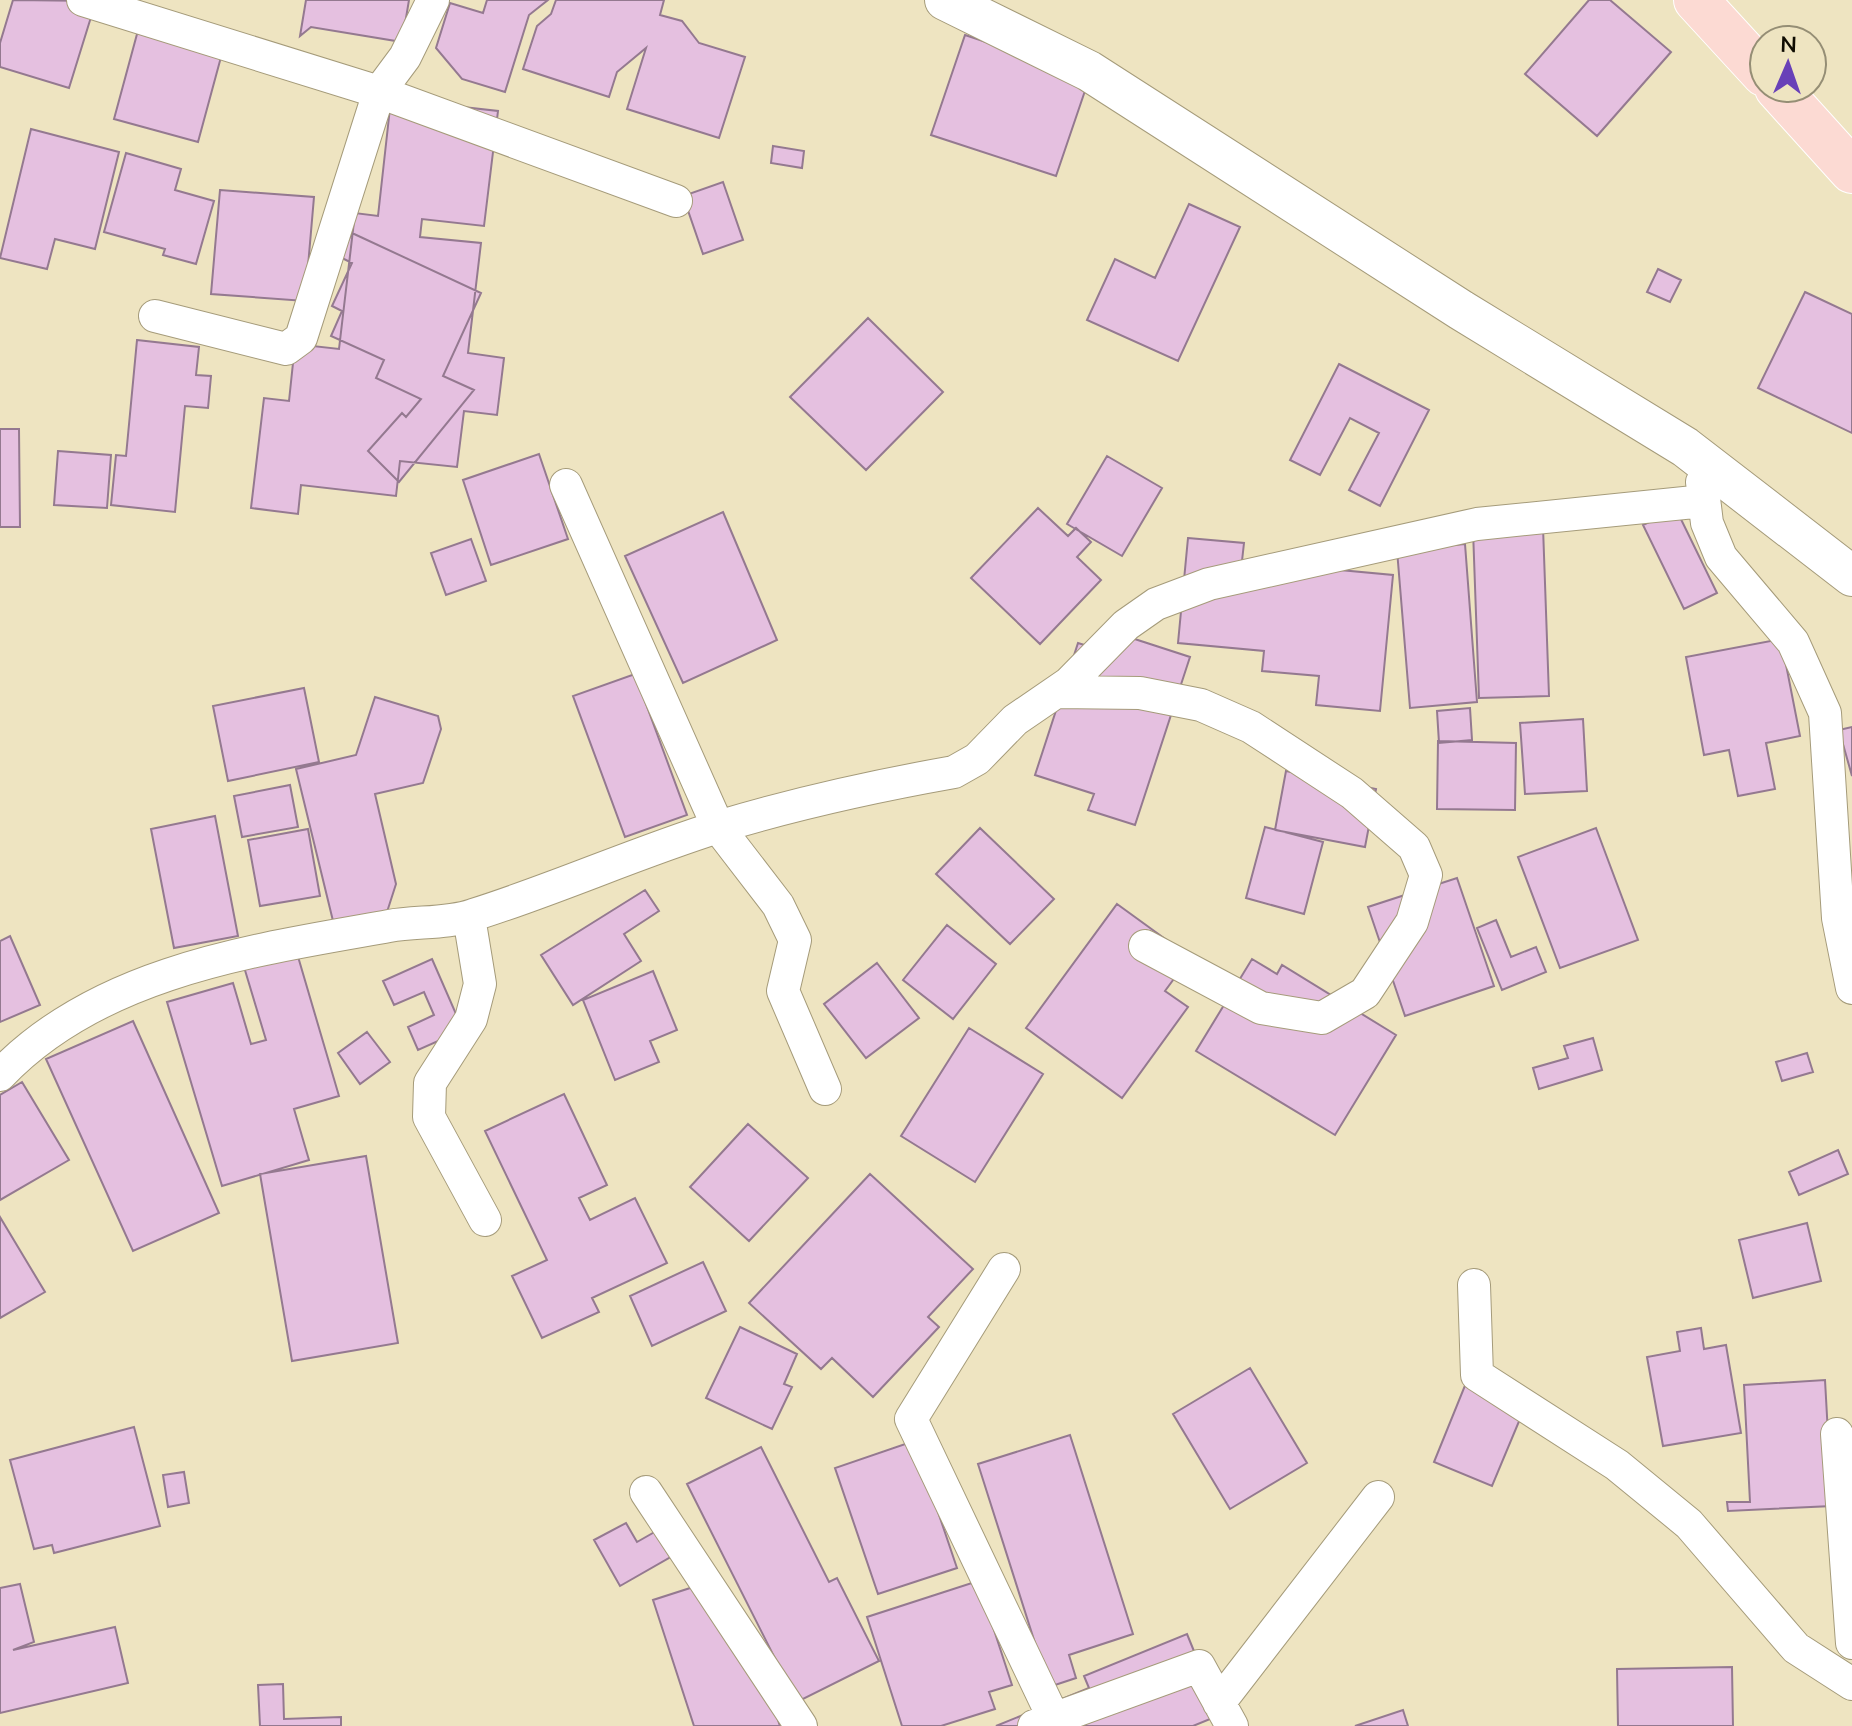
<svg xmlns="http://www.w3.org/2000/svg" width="1852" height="1726" font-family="Mulish,sans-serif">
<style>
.building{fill:#e5c0e0;stroke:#947990;stroke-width:2}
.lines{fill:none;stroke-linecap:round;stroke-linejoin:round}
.minor-casing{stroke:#a59b7a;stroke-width:34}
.tertiary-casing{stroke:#a59b7a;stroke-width:42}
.primary-casing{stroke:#fff;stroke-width:46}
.minor{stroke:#fff;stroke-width:32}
.tertiary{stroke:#fff;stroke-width:40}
.primary{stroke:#fcdad3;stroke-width:44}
</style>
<rect width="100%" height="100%" fill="#eee4c1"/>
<path class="building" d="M13,0L96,1L69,88L0,67V43Z
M306,0H409L402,42L311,27L300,36Z
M487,0H548L529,15L505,92L462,79L436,48L450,3L483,13Z
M556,0H664L660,15L682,21L699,43L745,57L719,138L627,109L646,48L617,72L609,97L523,69L537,26L551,14Z
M1589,0H1610L1671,52L1597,136L1525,74Z
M140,23L224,46L198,142L114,119Z
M965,35L1061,67L1088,82L1056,176L931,135Z
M391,99L498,111L484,226L422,219L420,237L481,243L468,353L504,358L497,415L464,411L457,467L400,461L396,496L301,485L298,514L251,508L264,398L289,401L295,344L339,349L355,213L378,216Z
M31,129L119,152L95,249L55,239L47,269L0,258Z
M773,146L804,151L802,168L771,163Z
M126,153L181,169L175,190L214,201L196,264L163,255L165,249L104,232Z
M723,182L743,240L703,254L683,196Z
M220,190L314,197L305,301L211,294Z
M1189,204L1240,227L1178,361L1087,320L1115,259L1155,278Z
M352,233L481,293L443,376L474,390L399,482L368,451L402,413L406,417L421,399L376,378L384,360L331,336L342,311L332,306L352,263L340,257Z
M1658,269L1681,280L1670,302L1647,292Z
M1805,292L1852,314V433L1758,388Z
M868,318L943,392L866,470L790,397Z
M137,340L199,347L196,375L211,376L208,408L185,406L175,512L111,505L116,455L126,456Z
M1339,364L1429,410L1380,506L1349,490L1379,433L1350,418L1320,475L1290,460Z
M0,429H19L20,527H0Z
M58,451L111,455L107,508L54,505Z
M539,454L568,539L491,565L463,480Z
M1107,456L1162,488L1122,556L1067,524Z
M1038,508L1068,536L1076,528L1091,542L1077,557L1101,580L1040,644L971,578Z
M1676,509L1717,593L1684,609L1643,525Z
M723,512L777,640L683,683L625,556Z
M1543,527L1549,696L1479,698L1473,530Z
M1188,538L1244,543L1242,561L1393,575L1380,711L1316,705L1319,676L1262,671L1264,651L1178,643Z
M471,539L486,581L446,595L431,553Z
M1465,544L1477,702L1410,708L1397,550Z
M1110,631L1190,657L1135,825L1088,810L1094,794L1035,775L1078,643L1104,651Z
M1781,639L1800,736L1766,743L1775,789L1738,796L1729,750L1704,755L1686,657Z
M635,674L687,815L625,837L573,696Z
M304,688L319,762L228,781L213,706Z
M375,697L438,716L441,729L423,783L375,794L396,884L387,912L334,925L296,769L356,755Z
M1470,708L1472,740L1439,743L1437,711Z
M1583,719L1587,791L1525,794L1520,723Z
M1852,727V776L1839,730Z
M1438,741L1516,743L1515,810L1437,809Z
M1286,771L1376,789L1365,847L1275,830Z
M290,785L298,827L242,837L234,796Z
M215,816L238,936L174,948L151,829Z
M1265,827L1323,842L1304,914L1246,898Z
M980,828L1054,899L1010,944L936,874Z
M1596,828L1638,940L1560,968L1518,857Z
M308,829L320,896L260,906L248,840Z
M1457,878L1494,986L1405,1016L1368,907Z
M645,890L659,911L624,934L641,961L573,1005L541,955Z
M1117,904L1190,957L1165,991L1188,1007L1122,1098L1026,1028Z
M1496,920L1511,957L1536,947L1546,972L1502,990L1477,928Z
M947,925L996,964L953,1019L903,980Z
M10,936L40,1005L0,1022V941Z
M294,943L339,1096L294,1109L309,1160L222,1186L167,1002L233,983L251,1044L266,1040L238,947Z
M432,959L463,1030L418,1050L408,1027L434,1015L424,992L394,1005L383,981Z
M1252,959L1277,974L1282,965L1396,1035L1335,1135L1196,1051Z
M877,963L919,1018L866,1058L824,1004Z
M653,971L677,1030L650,1041L659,1062L615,1080L583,1000Z
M133,1021L219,1213L133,1251L46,1059Z
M969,1028L1043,1074L975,1182L901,1136Z
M367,1032L390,1062L360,1084L338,1053Z
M1593,1038L1602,1070L1539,1089L1533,1068L1568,1058L1564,1046Z
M1807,1053L1813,1072L1782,1081L1776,1062Z
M22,1082L69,1160L0,1200V1095Z
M564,1094L607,1185L579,1198L590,1220L635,1198L667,1263L592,1298L599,1312L542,1338L512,1276L547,1260L485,1131Z
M748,1124L808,1178L749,1241L690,1187Z
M1838,1150L1848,1174L1799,1195L1789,1172Z
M366,1156L398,1343L292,1361L260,1174Z
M870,1174L973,1269L928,1317L939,1327L873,1397L832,1358L821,1369L749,1303Z
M0,1217L45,1292L0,1318Z
M1807,1223L1821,1281L1753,1298L1739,1240Z
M703,1262L726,1311L652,1346L630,1296Z
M740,1327L797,1354L784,1384L792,1387L772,1429L706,1398Z
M1701,1328L1704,1349L1726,1345L1741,1433L1663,1446L1647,1357L1680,1351L1677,1332Z
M1250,1368L1307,1463L1230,1509L1173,1414Z
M1825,1380L1832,1506L1728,1511L1727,1502H1750L1744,1385Z
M1466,1383L1525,1407L1492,1486L1434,1462Z
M134,1427L160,1526L54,1553L52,1545L34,1549L10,1460Z
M1070,1435L1133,1634L1069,1655L1076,1678L1049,1687L978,1464Z
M914,1441L957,1568L878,1594L835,1468Z
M761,1447L829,1582L837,1578L879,1661L797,1702L687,1484Z
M184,1472L189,1503L168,1507L163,1475Z
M626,1523L637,1542L667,1525L681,1551L620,1586L594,1540Z
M715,1580L757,1656L780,1726H694L653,1600Z
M978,1581L1012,1685L989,1692L995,1709L941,1726H902L867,1617Z
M20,1584L34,1642L13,1650L115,1627L128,1683L0,1713V1588Z
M1187,1634L1220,1715L1193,1726H996L1089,1688L1084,1676Z
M1732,1667L1733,1726H1618L1617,1669Z
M283,1684L284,1719L341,1717V1726H260L258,1685Z
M1403,1710L1408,1726H1355Z"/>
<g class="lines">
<defs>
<path id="minor" d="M83,0L379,92L676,201
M155,316L286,349L301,338L379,92L405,57L433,0
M1702,482L1707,523L1721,557L1793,642L1825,713L1838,918L1852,988
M566,485L718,827L778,905L795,940L783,991L825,1089
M1057,692L1140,693L1201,705L1251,727L1352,793L1414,847L1426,875L1412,922L1365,993L1322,1018L1261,1008L1145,946
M469,917L480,984L471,1019L430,1083L429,1117L485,1220
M0,1075C99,971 254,950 389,926C416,921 447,924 473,915C556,889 635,853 718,827C794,804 875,786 954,772L977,759L1015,720L1069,683L1126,625L1156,604L1209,584L1477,524L1704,501
M1004,1269L911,1419L1054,1719
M1474,1285L1477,1375L1617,1465L1689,1524L1796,1648L1852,1684
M1837,1434L1852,1643
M646,1492L801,1726
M1219,1703L1378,1497
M1034,1726L1199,1666L1232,1726"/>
<path id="tertiary" d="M945,0L1089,71L1461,310L1685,447L1852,576"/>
<path id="primary" d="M1696,0L1764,74
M1777,88L1852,171"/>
</defs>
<use href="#minor" class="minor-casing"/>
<use href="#tertiary" class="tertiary-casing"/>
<use href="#primary" class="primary-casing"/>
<use href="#minor" class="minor"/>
<use href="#tertiary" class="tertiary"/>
<use href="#primary" class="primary"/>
</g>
<g transform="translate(1788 64) rotate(2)"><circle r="38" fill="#eee4c1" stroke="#958e75" stroke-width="2"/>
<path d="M0-6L14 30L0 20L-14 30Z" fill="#6840b8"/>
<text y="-12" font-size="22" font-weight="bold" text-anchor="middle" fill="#0f0c02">N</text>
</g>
</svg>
